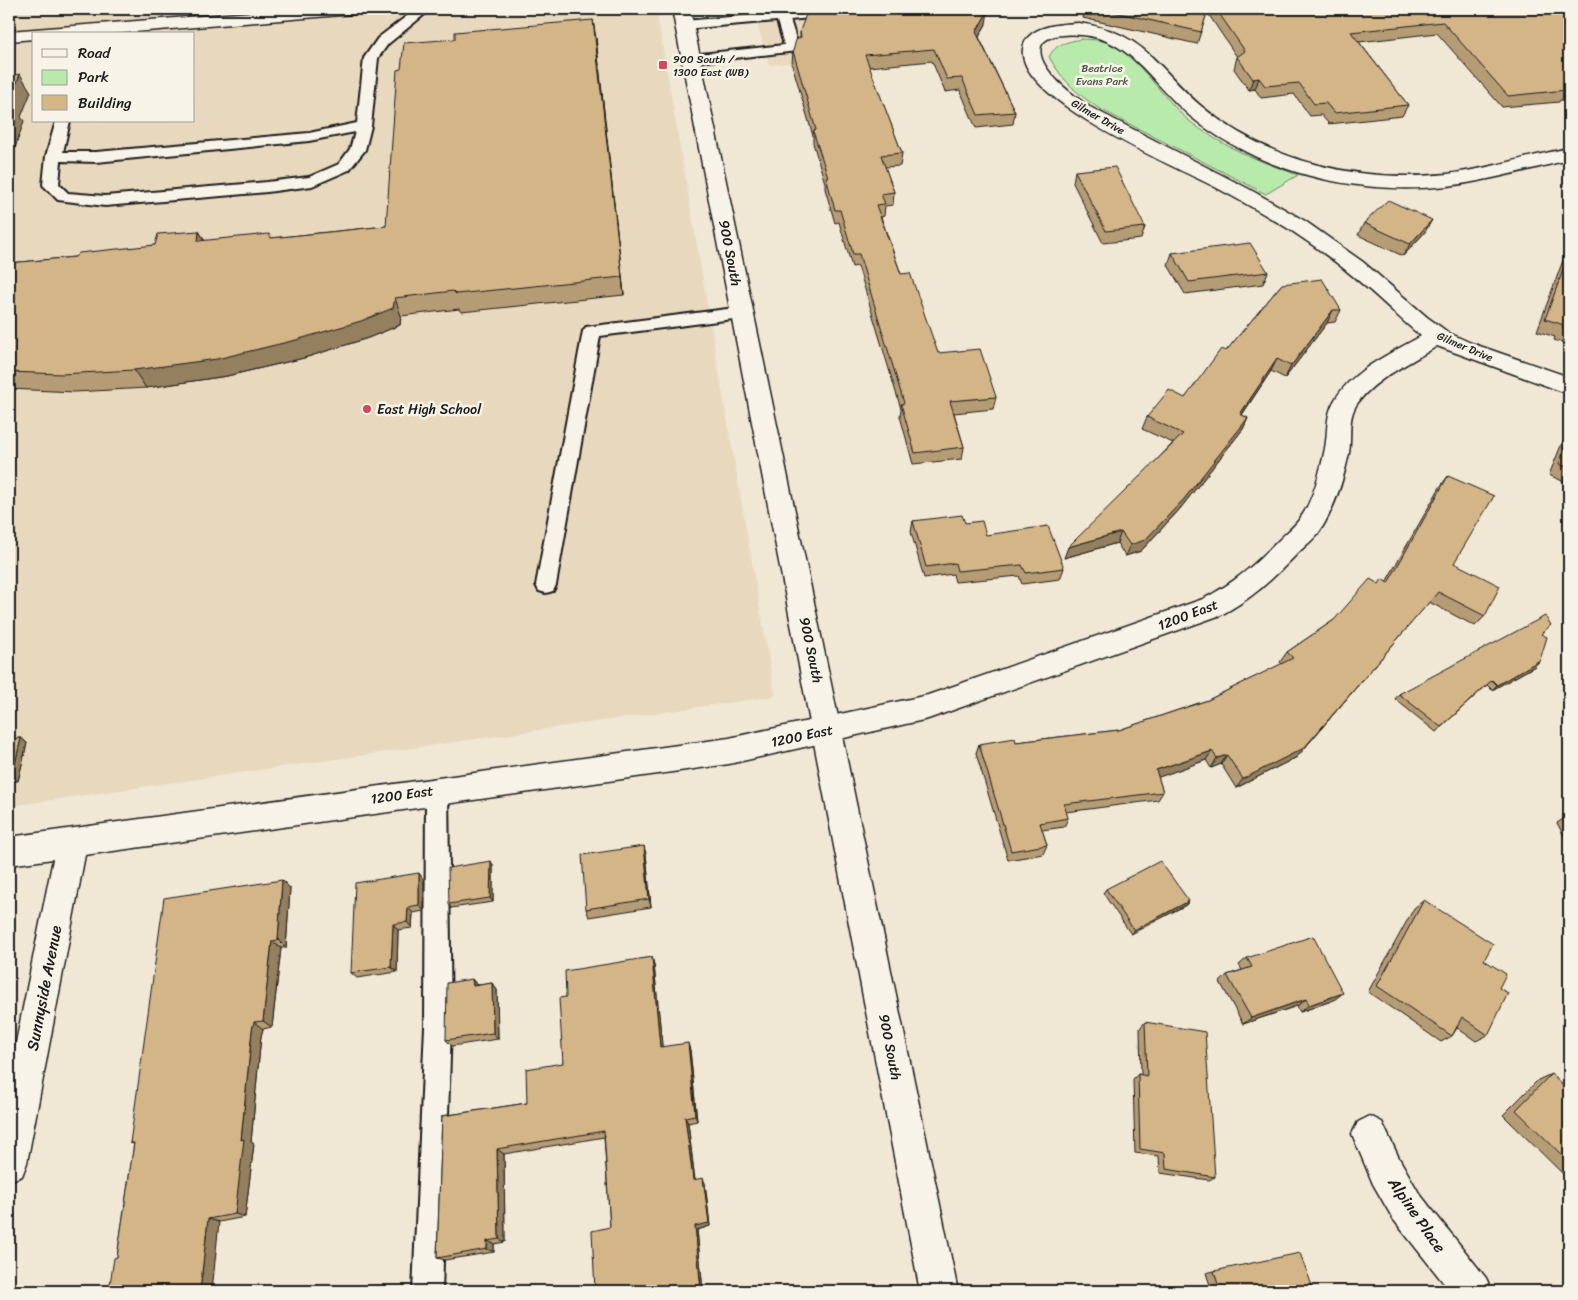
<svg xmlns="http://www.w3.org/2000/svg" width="1578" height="1300" font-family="Sriracha,sans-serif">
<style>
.built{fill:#e8d8be;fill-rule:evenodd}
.green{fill:#b8ebab;stroke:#6a8464}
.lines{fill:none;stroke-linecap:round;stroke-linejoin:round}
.lane-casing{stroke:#1c1c1c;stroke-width:4}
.street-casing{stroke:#1c1c1c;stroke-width:3}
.secondary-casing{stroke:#1c1c1c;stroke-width:3}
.lane{fill:#f7f3e8;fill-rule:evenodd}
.street{fill:#f7f3e8;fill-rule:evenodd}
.secondary{fill:#f7f3e8;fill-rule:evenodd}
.wall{fill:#b69c75;stroke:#1c1c1c}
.shaded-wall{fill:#947f5f;stroke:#1c1c1c}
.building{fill:#d4b588;stroke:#1c1c1c}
.poi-dot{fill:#d1495b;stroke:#f7f3e8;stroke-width:2}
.labels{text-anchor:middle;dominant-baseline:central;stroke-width:5;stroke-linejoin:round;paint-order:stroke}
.far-poi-label{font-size:11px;fill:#1c1c1c;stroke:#f7f3e8;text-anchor:start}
.far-park-label{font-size:11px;fill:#4b5a47;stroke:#f7f3e8}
.far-street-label{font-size:11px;fill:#1c1c1c;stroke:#f7f3e8}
.street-label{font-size:14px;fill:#1c1c1c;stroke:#f7f3e8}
.poi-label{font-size:14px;fill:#1c1c1c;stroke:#f7f3e8;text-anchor:start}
.near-street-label{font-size:16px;fill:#1c1c1c;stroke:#f7f3e8}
</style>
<rect width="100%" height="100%" fill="#f0e7d5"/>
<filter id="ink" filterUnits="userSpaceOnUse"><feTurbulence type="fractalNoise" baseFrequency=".02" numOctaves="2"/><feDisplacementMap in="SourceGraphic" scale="10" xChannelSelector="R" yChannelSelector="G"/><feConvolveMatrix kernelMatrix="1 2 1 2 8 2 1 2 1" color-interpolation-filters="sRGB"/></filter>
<g filter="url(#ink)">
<path class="built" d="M9,9H656L775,696L9,806ZM34,34H194V121H34Z
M753,9H888L902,49L769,65Z"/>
<path class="green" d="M1082,39C1092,40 1103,39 1112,44C1138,58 1165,100 1188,120C1220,146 1259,161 1298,175L1266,194L1100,109C1077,94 1063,81 1049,57C1056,43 1067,42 1082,39Z"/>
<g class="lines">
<defs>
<path id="lane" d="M416,9H431L388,44L378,58L371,126L365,150L349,170L312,186L267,192L105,206L58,200L43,185L46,156L56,121H70L63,152H96L309,133L357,123L364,58L378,38ZM355,132L350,149L339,164L309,177L267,182L105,196L68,193L59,184L61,161L96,162L309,141Z
M773,9H787L788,12L810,10L817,14L810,18L790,20L799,48L797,51L691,63L684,59L691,55L784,45L777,21L684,29L677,25L684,21L775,13Z
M743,307L749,309L752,313L749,317L600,336L556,585L553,591L546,593L539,591L536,585L583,331L586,327Z
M437,780L445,783L448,790L451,1027L442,1291H413L425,1027L426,790L429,783Z"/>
<path id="street" d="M1079,23C1145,32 1156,67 1201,106C1269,163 1361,183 1447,174C1488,169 1528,156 1569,148V160C1529,169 1489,181 1447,186C1377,194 1297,181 1235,146C1214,135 1194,121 1177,104C1141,68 1120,30 1063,35C1056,35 1044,38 1041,46C1035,68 1073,95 1088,106L1249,189L1305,221L1363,262L1427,317L1449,333L1471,343L1569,377V394L1437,346C1411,363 1375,378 1357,404C1347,419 1352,436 1349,453C1344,478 1334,509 1320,531C1314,539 1305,546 1298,553C1272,579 1255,597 1221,615L928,719L729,764L85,855L27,1163L22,1176L9,1181V1077L53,859L9,865V837L729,738L928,695L1203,599C1236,582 1254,565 1280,539C1287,532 1296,525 1301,517C1312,502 1320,472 1324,453C1329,434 1324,416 1336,398C1354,369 1392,353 1421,336C1402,321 1385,303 1367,288C1343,267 1318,248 1292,231C1266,215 1240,200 1213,186C1174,166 1016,99 1023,49C1026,25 1061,24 1079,23Z
M1370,1116L1382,1122L1399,1158L1419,1193L1486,1278L1492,1291H1450L1393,1219L1373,1184L1352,1134L1358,1122Z"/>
<path id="secondary" d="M291,9H362L359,13L353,14L111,34H34V39L9,41V31Z
M672,9H690L958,1291H920Z"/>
</defs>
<use href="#lane" class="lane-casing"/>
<use href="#street" class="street-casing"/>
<use href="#secondary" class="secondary-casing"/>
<use href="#lane" class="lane"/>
<use href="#street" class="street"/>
<use href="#secondary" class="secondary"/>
</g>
<path class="wall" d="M1085,9H1189L1206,16L1197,44L1083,18Z
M1205,9H1569V99L1560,100L1559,102L1502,107L1437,33L1359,42L1408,105L1402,116L1329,124L1321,115L1310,116L1294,94L1261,98L1255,89L1249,90L1234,69L1237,57Z
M986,24L979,37L1015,112L1013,124L976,128L960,90L945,92L932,61L869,67L902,153L900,166L885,167L894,192L893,205L885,206L884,216L881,217L901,274L938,353L996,397L993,409L954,413L964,447L962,459L913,464L900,416L901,409L858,266L852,267L839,222L835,223L825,189V183L813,143V136L792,64L793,51L800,38V31Z
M596,38L624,295L461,312L459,309L401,316L400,325L368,338L304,358L227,376L146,388L75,392L9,389V263L75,257L155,245L199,231L205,241L271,238L386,226Z
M1075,171L1145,227L1141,239L1103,243L1073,183Z
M1364,223L1425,232L1403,256L1358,235Z
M1569,244V345L1554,340L1555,337L1537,331Z
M1172,253L1268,272L1263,284L1185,294L1168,265Z
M1282,284L1341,310L1335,322L1327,323L1285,378L1271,371L1242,415L1248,418L1243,429L1179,510L1141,551L1125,556L1117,543L1064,558L1173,443L1142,429L1147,417L1185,398L1226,351Z
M1569,435V484L1549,475L1562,443Z
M1448,476L1454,563L1485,616L1475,626L1429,602L1297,757L1236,788L1221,764L1211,768L1206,760L1158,777L1163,792L1158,800L1066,812L1068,818L1064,827L1042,830L1047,845L1043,854L1008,860L976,753L979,744L1016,742L1119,730L1208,700L1282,664L1280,662L1287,652L1334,620L1379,584L1386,582L1440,487Z
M913,521L965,523L986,535L1064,568L1060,579L1022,584L1019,576L955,582L953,574L924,578L911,532Z
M1541,634L1540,660L1535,666L1492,690L1487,685L1436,732L1395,699L1399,694Z
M21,738L27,743L18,781L9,782V739Z
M1569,818V845L1557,823L1563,819Z
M646,854L651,907L589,917L586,909Z
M491,861L493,866V902L451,908L449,904Z
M282,880L290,888L286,948H281L272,1027L263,1029L261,1036L251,1142L254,1144L245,1217L219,1222L117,1257L134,1144L130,1143Z
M424,880V911L413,913L412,928L398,930L397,972L357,978L351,973Z
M1106,889L1189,901L1186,905L1131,934L1103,893Z
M1424,900L1499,988L1488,1035L1476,1041L1457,1028L1452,1036L1441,1042L1368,992L1414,908Z
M652,957L654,965L662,1047L690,1050L697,1121L688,1123L695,1180L705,1183L710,1226L697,1230L703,1291L610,1227L604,1137L504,1154L505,1242L494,1244V1252L445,1260L437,1258L442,1116L527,1103L563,1063L566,997Z
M1247,958L1334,1000L1300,1012L1297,1006L1243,1024L1220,982L1227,975L1242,970L1239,965Z
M472,979L477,985L492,983L497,990L498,1039L452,1046L446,1040Z
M1145,1022L1215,1177L1209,1180L1160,1173L1159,1156L1135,1153L1133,1079L1138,1074L1141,1075L1140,1028Z
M1551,1074L1569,1091V1180L1503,1115L1538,1080Z
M1214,1271L1314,1291H1212L1206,1273Z"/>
<path class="shaded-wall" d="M988,11L986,24L975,44L976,32Z
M593,20L596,38L624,295L622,277Z
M20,74L31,92L21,117L24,121L9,166V103Z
M1259,78L1255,89L1249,90L1253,79Z
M1432,220L1425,232L1403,256L1410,244Z
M199,231L209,249L198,241Z
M395,298L401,316L400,325L368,338L304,358L227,376L146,388L134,370Z
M1333,310L1327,323L1285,378L1291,366Z
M1277,359L1271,371L1234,426L1240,414Z
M1248,418L1243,429L1179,510L1141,551L1125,556L1130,545Z
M1121,532L1117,543L1064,558L1068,547Z
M1429,602L1297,757L1236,788L1243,779Z
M1540,660L1535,666L1492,690L1497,685Z
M21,738L27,743L18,781L12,776Z
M1212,751L1206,760L1151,780L1156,770Z
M1227,755L1221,764L1211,768L1217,758Z
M644,846L646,854L651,907L649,899Z
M491,861L493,866V902L490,898Z
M419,873L424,880V911L419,905Z
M282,880L290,888L286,948L278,940Z
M1189,901L1186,905L1131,934L1134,930Z
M408,907L413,913L412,928L407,922Z
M393,924L398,930L397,972L391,967Z
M272,941L281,948L272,1027L263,1021Z
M652,957L654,965L663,1054L660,1047Z
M472,979L477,986H473Z
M492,983L497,990L498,1039L493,1033Z
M1343,993L1334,1000L1300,1012L1309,1005Z
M1306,999L1297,1006L1243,1024L1251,1018Z
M254,1022L263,1029L261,1036L251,1142L254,1144L245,1217L235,1214L241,1140L252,1030Z
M688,1043L690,1050L697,1121L695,1115Z
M685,1117L688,1123L695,1184L693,1180Z
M497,1149L504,1154L505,1242L499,1239Z
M703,1178L705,1183L710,1226L697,1230L703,1291H701L695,1226Z
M208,1219L219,1222L212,1291H200Z
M487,1241L494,1244V1252L487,1249Z"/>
<path class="building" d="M808,9H976L988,11L976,32L1015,112L978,115L962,78L947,79L934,49L865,55L902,153L881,155L894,192L881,194L885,204L876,205L901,274L910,273L938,353L980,349L996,397L950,401L964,447L915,453L901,404L904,403L859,254H853L840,210H835L826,177H828L813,131L816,130L793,51L796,40L801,37L800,31Z
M1101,9H1189L1206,16L1201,32Z
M1216,9H1569V88L1564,89L1566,90L1508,96L1443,22L1351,32L1408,105L1334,113L1326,103L1314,104L1299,83L1265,86L1259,78L1253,79L1237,57L1245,51Z
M593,20L622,277L456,294L453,291L395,298L393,308L361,321L296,340L217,359L134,370L62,374L9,372V263L75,257L79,253L155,245L158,234L199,231L198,241L269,234L271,238L386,226L397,70L401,69L404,43L455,39V32Z
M20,74L9,103V76Z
M9,103H13L9,116Z
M1115,167L1145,227L1106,231L1075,171Z
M1388,200L1432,220L1410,244L1364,223Z
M1250,243L1268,272L1189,282L1172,253Z
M1569,254V330L1562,328L1564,325L1545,319Z
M1322,279L1341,310H1333L1291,366L1277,359L1240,414L1248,418L1184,499L1145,540L1130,545L1121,532L1068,547L1183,434L1147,417L1169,390L1185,398L1221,349L1226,351L1282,284Z
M1569,438V468L1559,464Z
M1448,476L1494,496L1454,563L1500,586L1485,616L1438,592L1304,748L1243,779L1227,755L1217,758L1212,751L1156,770L1163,792L1064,804L1068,818L1040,823L1047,845L1011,851L979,744L1015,738L1016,742L1119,730L1208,700L1293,658L1287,652L1334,620L1370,579L1379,584L1382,579L1388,583Z
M962,515L965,523L982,521L986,535L1048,526L1064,568L1026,573L1022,565L957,571L955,563L926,567L913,521Z
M1545,616L1551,625L1541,634L1547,637L1540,660L1497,685L1492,680L1441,727L1399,694Z
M21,738L12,776H9V739Z
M1569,818V830L1563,819Z
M644,846L649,899L586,909L582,855Z
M491,861L490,898L449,904L448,868Z
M1160,861L1189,901L1134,930L1106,889Z
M419,873V905L408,907L407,922L393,924L391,967L351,973L355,883Z
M282,880L278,940L272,941L263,1021L254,1022L252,1030L241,1140L244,1139L235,1214L208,1219L200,1291H109L114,1258L117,1257L134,1143H130L164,898Z
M1424,900L1493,944L1484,960L1506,974L1499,988L1508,993L1488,1035L1462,1017L1452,1036L1377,986Z
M1313,936L1343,993L1309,1005L1306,999L1251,1018L1227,975L1252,967L1247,958Z
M652,957L660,1047L688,1043L695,1115L685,1117L693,1180L703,1178L709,1223L695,1226L701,1291H595L592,1231L610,1227L604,1131L497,1149L499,1239L487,1241V1249L437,1258L442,1116L527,1103L526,1069L563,1063L559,998L566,997L565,971Z
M472,979L473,986L492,983L493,1033L446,1040L447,983Z
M1145,1022L1205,1032L1215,1177L1166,1169L1165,1153L1140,1149L1138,1074L1147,1076Z
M1551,1074L1569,1091V1162L1516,1110Z
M1300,1253L1314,1291H1220L1214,1271Z"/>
</g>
<g class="poi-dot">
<rect x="658" y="60" width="10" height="10" rx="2.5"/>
<circle cx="367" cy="409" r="5"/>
</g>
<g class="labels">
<g class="far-poi-label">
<text x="673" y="59">900 South /<tspan x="673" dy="13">1300 East (WB)</tspan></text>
</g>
<g class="far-park-label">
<text x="1102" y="68">Beatrice<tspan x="1102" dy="13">Evans Park</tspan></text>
</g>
<g class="far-street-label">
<text transform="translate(1098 117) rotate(30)">Gilmer Drive</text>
<text transform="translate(1465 347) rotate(23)">Gilmer Drive</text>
</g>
<g class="street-label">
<text transform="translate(730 253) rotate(79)">900 South</text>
<text transform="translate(1188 615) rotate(-21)">1200 East</text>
<text transform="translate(811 650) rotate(78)">900 South</text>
<text transform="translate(802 736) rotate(-12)">1200 East</text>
<text transform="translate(402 795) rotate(-8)">1200 East</text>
<text transform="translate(890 1047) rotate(79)">900 South</text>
</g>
<g class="poi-label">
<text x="377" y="409">East High School</text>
</g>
<g class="near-street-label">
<text transform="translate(44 988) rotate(-79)">Sunnyside Avenue</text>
<text transform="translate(1417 1215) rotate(55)">Alpine Place</text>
</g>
</g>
<rect width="1578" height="1300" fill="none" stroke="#f7f3e8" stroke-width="30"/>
<rect x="15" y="15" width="1548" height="1270" fill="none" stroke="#1c1c1c" stroke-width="2" filter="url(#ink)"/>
<rect x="32" y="32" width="162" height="90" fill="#f7f3e8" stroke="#9f9d96"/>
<rect x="42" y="49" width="25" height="8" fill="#f7f3e8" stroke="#9f9d96"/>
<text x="78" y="58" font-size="15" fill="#1c1c1c">Road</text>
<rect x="42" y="70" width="25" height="15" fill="#b8ebab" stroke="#9f9d96"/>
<text x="78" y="82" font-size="15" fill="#1c1c1c">Park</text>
<rect x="42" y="95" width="25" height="15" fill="#d4b588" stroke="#9f9d96"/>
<text x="78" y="108" font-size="15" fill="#1c1c1c">Building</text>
</svg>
